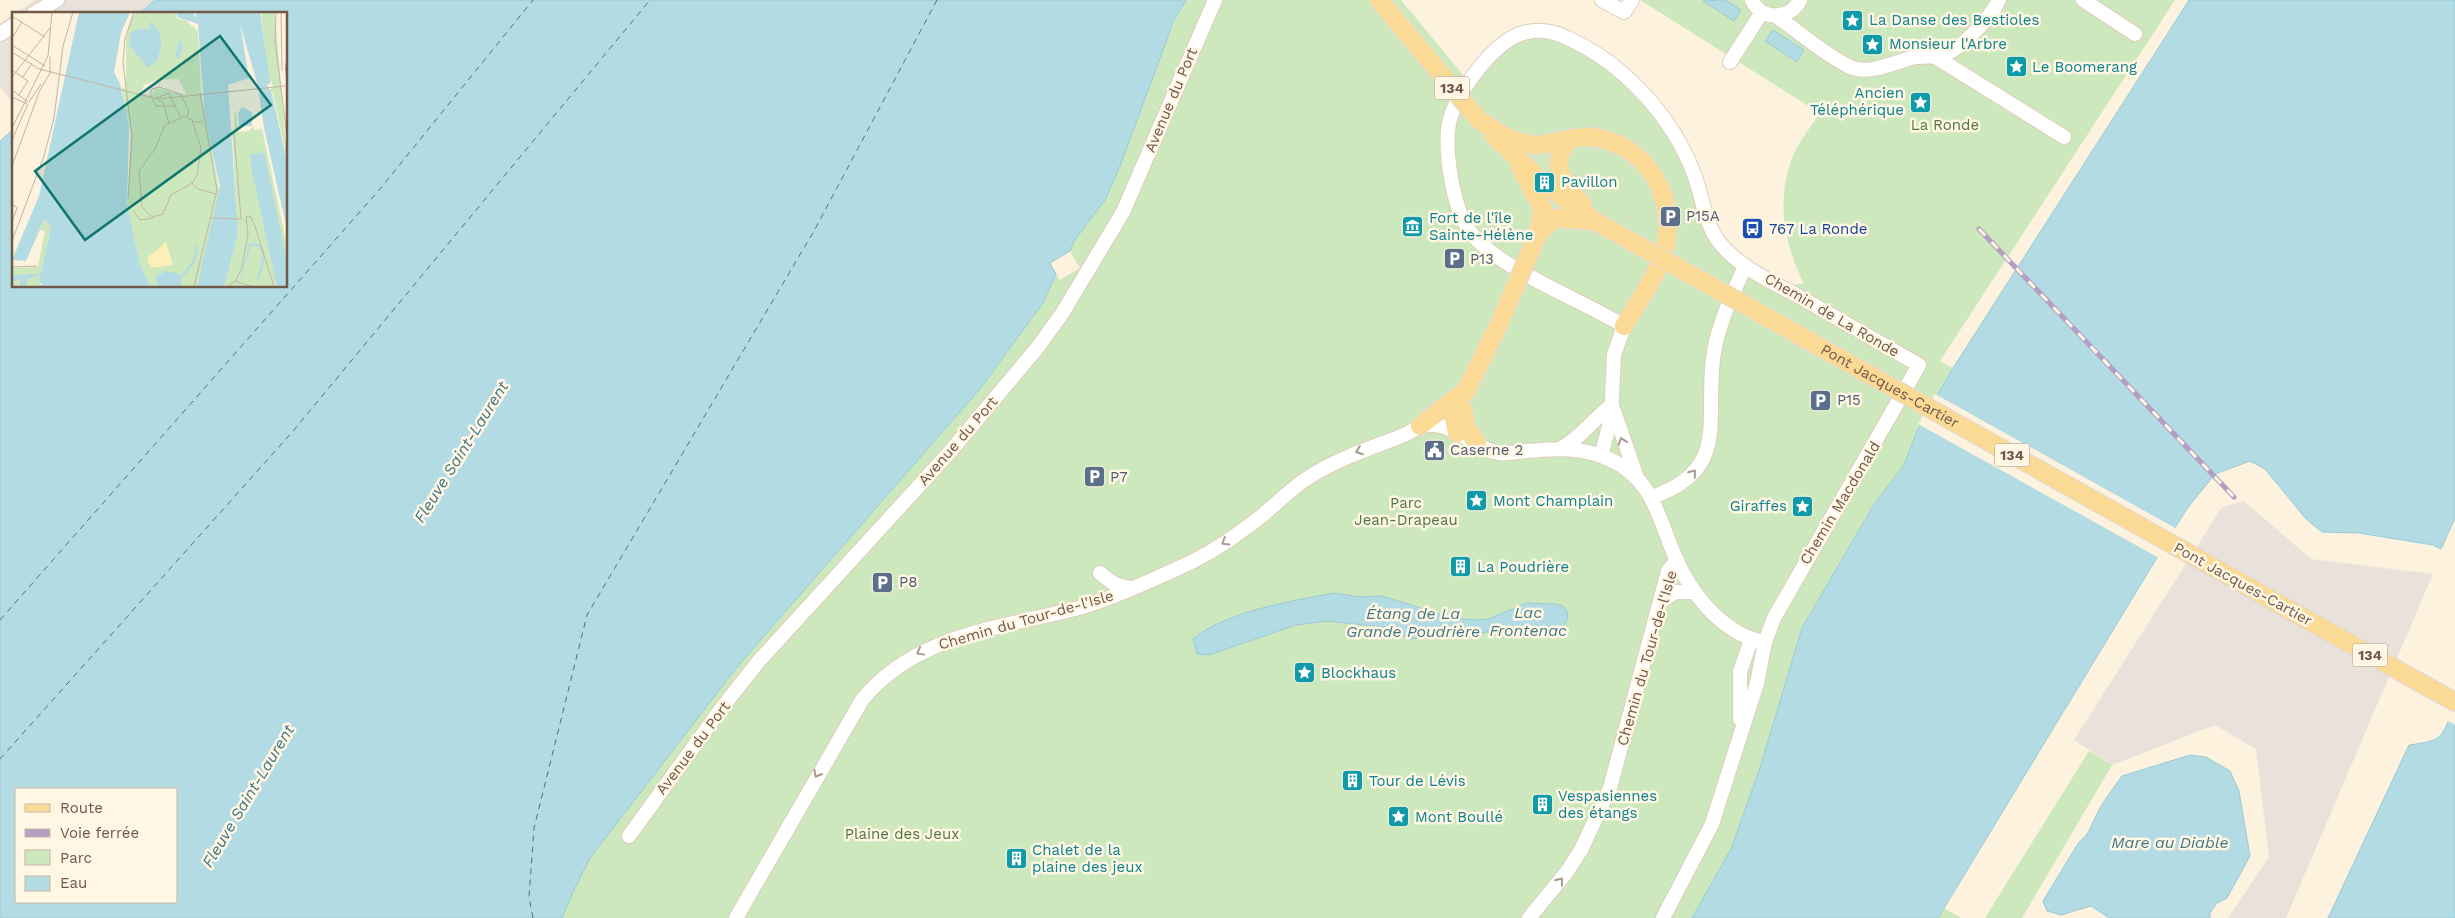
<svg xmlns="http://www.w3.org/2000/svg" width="2455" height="918" font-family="'Work Sans',sans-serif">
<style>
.industrial{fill:#e9e2da}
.green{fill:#cde8bd}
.water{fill:#b3dbe4;stroke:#9acad6;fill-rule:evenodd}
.pier{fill:#fcf2de}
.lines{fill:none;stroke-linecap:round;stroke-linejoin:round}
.ferry{stroke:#417785;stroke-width:1;stroke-dasharray:6 5;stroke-linecap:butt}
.minor-casing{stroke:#dfcebb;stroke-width:16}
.major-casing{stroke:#e0dad7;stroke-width:20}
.minor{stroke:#fff;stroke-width:14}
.major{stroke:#fbda96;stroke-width:18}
.rail-casing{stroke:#b49ec4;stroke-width:5}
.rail{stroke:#fff6e4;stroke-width:3;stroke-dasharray:9;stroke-linecap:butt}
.major-bridge-casing{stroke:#e0dad7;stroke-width:20;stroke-linecap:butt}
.major-bridge{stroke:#fbda96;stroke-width:18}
.oneway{stroke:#aa9b91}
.labels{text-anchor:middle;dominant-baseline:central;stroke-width:5;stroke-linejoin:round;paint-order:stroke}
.shield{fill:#fff6e4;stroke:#9c8776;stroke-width:1}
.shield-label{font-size:14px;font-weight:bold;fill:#715847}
.culture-label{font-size:15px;fill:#0d838f;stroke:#fff6e4;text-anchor:start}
.street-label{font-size:15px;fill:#715847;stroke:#fff6e4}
.park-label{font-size:15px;fill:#4d783f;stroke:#fff6e4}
.service-label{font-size:15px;fill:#4e5e75;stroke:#fff6e4;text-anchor:start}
.transit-label{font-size:15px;fill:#164399;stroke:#fff6e4;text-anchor:start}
.water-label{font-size:16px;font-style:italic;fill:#417785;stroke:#fff6e4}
.inset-river{fill:none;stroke:#b3dbe4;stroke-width:2.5}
.inset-road{fill:none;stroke:#c4b4a2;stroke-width:1}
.view{fill:#0f766e;fill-opacity:0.15;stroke:#0f766e;stroke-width:2.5}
.inset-edge{fill:none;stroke:#715847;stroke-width:2.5}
</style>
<rect width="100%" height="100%" fill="#fcf2de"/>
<path class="industrial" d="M35,0H155L139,14H14V120L10,99L0,87V23Z
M2244,501L2311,559L2433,574L2286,918H2228L2269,857L2256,749L2215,725L2112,765L2074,740L2222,507Z"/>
<path class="green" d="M1186,0H1401L1473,87C1484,73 1503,48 1519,42C1576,18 1662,116 1682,162C1695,190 1701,234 1722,256C1730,265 1758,285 1770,286C1781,287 1793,284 1804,284C1786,248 1777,207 1789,167C1794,147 1809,130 1820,113L1640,0H2175L1940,361L1953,368L1917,431L1904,465L1874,504L1802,628L1760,768L1731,850L1692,918H562L572,892L590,858L736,667L979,390L1043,303L1056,274L1060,280L1080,268L1070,251C1078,227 1100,210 1111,187C1138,126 1154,59 1186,0Z
M2089,751L2112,765L2022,918H1985Z
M1944,908L1961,918H1938Z"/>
<path class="water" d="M155,0H1186L1173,23L1120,166L1105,200L1074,241L1070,251L1050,263L1056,274L1043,303L979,390L737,667L590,858L573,892L562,918H0V141L14,129V286H286V14H139ZM16,789H176V902H16Z
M1725,0L1741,10L1734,21L1703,1Z
M2189,0H2455V518L2441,549L2433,545L2359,533L2322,532L2306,519L2265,469L2250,461L2215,474L2186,510L1938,918H1692L1731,849L1760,768L1802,628L1873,506L1904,465L1917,431L1953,368Z
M1773,30L1804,50L1797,62L1765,41Z
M1334,593L1360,597L1382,596L1453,618L1476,620L1489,619L1526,603L1555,604L1563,606L1567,611L1568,618L1562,629L1539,637L1525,638L1488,632L1410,639L1382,627L1327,621L1296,625L1209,655L1197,654L1193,639C1227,611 1292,601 1334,593Z
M2455,706V918H2328L2409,745C2446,740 2440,738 2455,706Z
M2190,755L2206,757L2230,771L2239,791L2250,856L2227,898L2217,903L2210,913V918H2109L2091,906L2061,915L2047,911L2043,901L2079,842C2090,834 2090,827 2096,816C2102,802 2113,789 2122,776Z"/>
<path class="pier" d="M1935,394L2177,529L2159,558L1918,424Z
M2455,703V725L2446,720Z"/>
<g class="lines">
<path class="ferry" d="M0,620L380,189L533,0
M0,759L294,430L650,0
M533,918L529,897L534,828L587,615L814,231L937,0"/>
<defs>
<path id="minor" d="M1602,0L1624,12L1632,0
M1752,0C1761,21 1790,20 1800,0
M2083,0L2135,34
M33,14L57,0
M1776,16C1799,32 1824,54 1848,66C1868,76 1892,63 1911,58C1922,55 1935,58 1946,54C1964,46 1990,18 1999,0
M0,34L14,25
M1934,56L2064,137
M1730,62L1762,12
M1614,411L1636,475
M1560,449C1581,438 1593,419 1612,405
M1601,456L1611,419L1614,355L1624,326C1582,300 1495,268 1469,230C1453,207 1444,151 1449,123C1456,93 1493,42 1523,33C1537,29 1552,31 1565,37C1623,62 1672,116 1694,174C1702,195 1705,224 1719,242C1739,267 1770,281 1798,296C1838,319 1878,342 1919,365L1774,618L1765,642L1757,683L1712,824L1663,918
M1652,497C1733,469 1703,417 1714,352C1719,322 1733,294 1745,266
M1100,573C1111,583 1118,587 1132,588
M1662,601L1675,592H1694
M1740,719V672L1751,640
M629,836L721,709L758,662L949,453L1038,347L1063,312L1123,212L1215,0
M736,918L862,700C916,633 1004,628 1082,607C1113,598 1143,584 1172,571C1198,560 1225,544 1247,527C1268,513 1285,493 1306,479C1338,458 1369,449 1404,435C1409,433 1414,429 1419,427C1449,416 1472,449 1499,453C1508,454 1518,452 1526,451C1559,449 1580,446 1611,460C1655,480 1659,522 1677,561C1687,583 1700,602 1718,618C1733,631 1745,638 1765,642
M1529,918L1566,873L1581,850L1610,788L1668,571L1677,560"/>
<path id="major" d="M1379,0L1426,56
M1478,119C1501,134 1522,150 1551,143C1565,140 1578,136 1592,137C1648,144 1680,200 1663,253C1656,278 1637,303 1624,326
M1494,136L1545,184L1595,221
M1571,138C1545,164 1566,184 1583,206
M1520,166L1534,194L1543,208L1538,234
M1538,234L1555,218L1593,221
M1464,411L1466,428L1477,443
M1420,426L1461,394
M1457,433L1454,418L1455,408L1467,389L1499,324
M2286,608L2455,702"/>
</defs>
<use href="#minor" class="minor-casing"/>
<use href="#major" class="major-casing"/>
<use href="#minor" class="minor"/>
<use href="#major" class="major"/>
<defs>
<path id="rail" d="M1979,229L2234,497"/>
</defs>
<use href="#rail" class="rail-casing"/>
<use href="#rail" class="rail"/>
<defs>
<g id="major-bridge">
<path d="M1426,56L1478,119"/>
<path id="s1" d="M1595,221L2286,608"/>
<path d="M1499,324L1538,234"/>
</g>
</defs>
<use href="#major-bridge" class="major-bridge-casing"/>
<use href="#major-bridge" class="major-bridge"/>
</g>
<defs><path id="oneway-chevron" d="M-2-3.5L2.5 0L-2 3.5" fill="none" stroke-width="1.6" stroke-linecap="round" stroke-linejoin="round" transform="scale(1.25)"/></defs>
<g class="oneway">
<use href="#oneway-chevron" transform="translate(1622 441) rotate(-109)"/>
<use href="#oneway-chevron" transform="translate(1359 451) rotate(160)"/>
<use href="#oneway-chevron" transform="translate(1693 473) rotate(-51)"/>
<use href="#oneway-chevron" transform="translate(1225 542) rotate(148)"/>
<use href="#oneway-chevron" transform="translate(920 652) rotate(151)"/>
<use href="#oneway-chevron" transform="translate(817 774) rotate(120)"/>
<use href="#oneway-chevron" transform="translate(1560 881) rotate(-52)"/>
</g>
<defs>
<symbol id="sight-square" viewBox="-11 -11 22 22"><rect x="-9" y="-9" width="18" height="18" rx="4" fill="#0f9aa8" stroke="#fff6e4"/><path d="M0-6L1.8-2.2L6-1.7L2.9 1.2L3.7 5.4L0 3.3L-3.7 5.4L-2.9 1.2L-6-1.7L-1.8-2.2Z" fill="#fff"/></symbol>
<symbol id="building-square" viewBox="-11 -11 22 22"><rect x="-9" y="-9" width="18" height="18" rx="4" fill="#0f9aa8" stroke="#fff6e4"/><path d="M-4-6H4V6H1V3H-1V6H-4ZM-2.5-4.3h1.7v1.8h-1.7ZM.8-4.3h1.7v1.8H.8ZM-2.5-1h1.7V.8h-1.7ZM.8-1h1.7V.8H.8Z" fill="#fff"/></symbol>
<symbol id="parking-square" viewBox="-11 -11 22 22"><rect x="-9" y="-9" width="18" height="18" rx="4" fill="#5c6f8a" stroke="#fff6e4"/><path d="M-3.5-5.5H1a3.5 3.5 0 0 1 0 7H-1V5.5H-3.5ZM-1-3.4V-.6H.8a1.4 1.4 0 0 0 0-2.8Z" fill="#fff"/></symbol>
<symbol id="museum-square" viewBox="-11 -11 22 22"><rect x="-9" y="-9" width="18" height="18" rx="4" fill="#0f9aa8" stroke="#fff6e4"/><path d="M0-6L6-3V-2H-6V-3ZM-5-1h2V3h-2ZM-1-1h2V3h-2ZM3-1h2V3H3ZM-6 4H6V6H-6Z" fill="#fff"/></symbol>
<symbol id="bus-square" viewBox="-11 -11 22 22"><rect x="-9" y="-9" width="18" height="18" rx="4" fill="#1a4fb4" stroke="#fff6e4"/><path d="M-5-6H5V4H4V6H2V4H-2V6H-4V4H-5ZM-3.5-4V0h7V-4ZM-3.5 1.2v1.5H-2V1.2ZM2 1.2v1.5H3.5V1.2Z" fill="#fff"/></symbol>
<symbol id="civic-square" viewBox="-11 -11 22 22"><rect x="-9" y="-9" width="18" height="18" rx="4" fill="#5c6f8a" stroke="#fff6e4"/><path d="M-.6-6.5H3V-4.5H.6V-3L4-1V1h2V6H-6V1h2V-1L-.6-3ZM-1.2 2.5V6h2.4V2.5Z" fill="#fff"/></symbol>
</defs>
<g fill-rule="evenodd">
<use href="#sight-square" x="1840" y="8" width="25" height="25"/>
<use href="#sight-square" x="1860" y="32" width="25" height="25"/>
<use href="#sight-square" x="2004" y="54" width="25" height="25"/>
<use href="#sight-square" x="1908" y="90" width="25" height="25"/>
<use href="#building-square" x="1532" y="170" width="25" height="25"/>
<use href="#parking-square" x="1658" y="204" width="25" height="25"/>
<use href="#museum-square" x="1400" y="214" width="25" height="25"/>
<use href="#bus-square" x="1740" y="216" width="25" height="25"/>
<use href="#parking-square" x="1442" y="246" width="25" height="25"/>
<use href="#parking-square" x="1808" y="388" width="25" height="25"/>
<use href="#civic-square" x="1422" y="438" width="25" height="25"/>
<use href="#parking-square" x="1082" y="464" width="25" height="25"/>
<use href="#sight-square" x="1464" y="488" width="25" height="25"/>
<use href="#sight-square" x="1790" y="494" width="25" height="25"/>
<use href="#building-square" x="1448" y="554" width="25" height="25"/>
<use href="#parking-square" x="870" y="570" width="25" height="25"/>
<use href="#sight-square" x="1292" y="660" width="25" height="25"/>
<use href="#building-square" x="1340" y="768" width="25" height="25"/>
<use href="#building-square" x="1530" y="792" width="25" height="25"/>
<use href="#sight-square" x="1386" y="804" width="25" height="25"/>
<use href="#building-square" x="1004" y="846" width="25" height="25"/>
</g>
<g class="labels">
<g class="shield">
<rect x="1434.5" y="76.5" width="35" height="23" rx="4"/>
<rect x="1994.5" y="443.5" width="35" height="23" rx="4"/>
<rect x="2352.5" y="643.5" width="35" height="23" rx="4"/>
</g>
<g class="shield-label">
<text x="1452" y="88">134</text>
<text x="2012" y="455">134</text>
<text x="2370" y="655">134</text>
</g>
<g class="culture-label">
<text x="1869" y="20">La Danse des Bestioles</text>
<text x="1889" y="44">Monsieur l'Arbre</text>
<text x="2032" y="67">Le Boomerang</text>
<text x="1904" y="93" text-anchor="end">Ancien<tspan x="1904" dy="17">Téléphérique</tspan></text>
<text x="1561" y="182">Pavillon</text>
<text x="1429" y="218">Fort de l'île<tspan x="1429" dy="17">Sainte-Hélène</tspan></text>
<text x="1493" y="501">Mont Champlain</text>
<text x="1787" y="506" text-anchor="end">Giraffes</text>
<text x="1477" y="567">La Poudrière</text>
<text x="1321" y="673">Blockhaus</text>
<text x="1369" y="781">Tour de Lévis</text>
<text x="1558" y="796">Vespasiennes<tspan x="1558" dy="17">des étangs</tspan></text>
<text x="1415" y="817">Mont Boullé</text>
<text x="1032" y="850">Chalet de la<tspan x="1032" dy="17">plaine des jeux</tspan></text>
</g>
<g class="street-label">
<text transform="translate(1171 100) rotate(-67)">Avenue du Port</text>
<text transform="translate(1832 315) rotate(30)">Chemin de La Ronde</text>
<text stroke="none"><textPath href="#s1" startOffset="338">Pont Jacques-Cartier</textPath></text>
<text transform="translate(958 441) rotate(-49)">Avenue du Port</text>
<text transform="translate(1840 503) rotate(-59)">Chemin Macdonald</text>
<text transform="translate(2243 584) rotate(29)">Pont Jacques-Cartier</text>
<text transform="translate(1026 620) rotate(-16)">Chemin du Tour-de-l'Isle</text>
<text transform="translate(1647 658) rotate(-74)">Chemin du Tour-de-l'Isle</text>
<text transform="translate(693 748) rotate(-53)">Avenue du Port</text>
</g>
<g class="park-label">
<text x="1945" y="125">La Ronde</text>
<text x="1406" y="503">Parc<tspan x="1406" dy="17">Jean-Drapeau</tspan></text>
<text x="902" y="834">Plaine des Jeux</text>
</g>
<g class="service-label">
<text x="1686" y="216">P15A</text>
<text x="1470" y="259">P13</text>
<text x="1837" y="400">P15</text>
<text x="1450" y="450">Caserne 2</text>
<text x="1110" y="477">P7</text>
<text x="899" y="582">P8</text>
</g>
<g class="transit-label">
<text x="1769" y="229">767 La Ronde</text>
</g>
<g class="water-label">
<text transform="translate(461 452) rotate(-58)">Fleuve Saint-Laurent</text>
<text x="1528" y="612">Lac<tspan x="1528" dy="18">Frontenac</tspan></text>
<text x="1413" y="613">Étang de La<tspan x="1413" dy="18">Grande Poudrière</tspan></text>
<text transform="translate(248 796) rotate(-59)">Fleuve Saint-Laurent</text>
<text x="2170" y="842">Mare au Diable</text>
</g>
</g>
<g transform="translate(12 12)">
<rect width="275" height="275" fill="#fcf2de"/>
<path d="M126,0H163L164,6L173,8L186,19L189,79L208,182L185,275H139L128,253L115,195L119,120L109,75L114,77V27L121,3ZM166,67L174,81L172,83L144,76L138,84L129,81L132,73L145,68ZM249,0H263L275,147L261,81L257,78L261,76L259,68L257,74ZM224,100L226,120L237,119L241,114L242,118L250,117L275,234V275H212L226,221L220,120H223L222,101ZM32,207L39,215L27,271L30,275H0V256L26,255L33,219L28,218L14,249Z" fill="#cde8bd" fill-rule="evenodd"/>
<path d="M154,230L161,253L139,256L135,246Z" fill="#fcf0b8"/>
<path d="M67,0H118L109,21L102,60L108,72L117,113L115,194L128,253L139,275H26L31,272L27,271L28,263L14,268L15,275H8V267L0,270V263L29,262L39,215L32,207L14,249L0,248L27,184ZM164,0H182L183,6L185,0H248L258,69L255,73L260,82L275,150V217L252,116L246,74L228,12L237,66L216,73L226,221L212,275H185L208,174L193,107L186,12L165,5ZM139,9L147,19L150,31L145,49L136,56L117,33L119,20L129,16L137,18ZM230,95L240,100V114H227L226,101ZM252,140L275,249V275H265L240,159L238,143ZM237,231L248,232L253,245L250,259L243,275L251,244L247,235L239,233L226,275ZM155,259L171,263L168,275L146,274L144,264Z" fill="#b3dbe4"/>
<path class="inset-river" d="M168,31L170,33L166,45L165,43ZM67,65L76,0M74,66L84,0M91,71L101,0M171,263L182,250L185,234M39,275L54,235L67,69M44,275L60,246L63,232L74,70M51,275L62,257H74L116,202L101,173L91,75M56,275L61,268L74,271L116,204"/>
<path class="inset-road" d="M264,0L263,29L275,124M269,0L270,59M0,4L33,25M0,26L10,10M0,33L33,54M0,40L27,57L146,87L273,74M273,51L275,71M0,58L16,69L6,84M0,65L38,16M11,65L20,51M0,78L16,90M169,83L177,99L175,105M0,85L15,92M144,86L157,81L163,94M147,88L151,90L157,111M17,90L29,72M171,103L183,110H191M169,105L163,94H144L138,83L140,77L147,75L171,83M172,105L153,113L143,137L127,159L130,195L140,205L151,202L159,183L179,172L185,164L189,136L180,109M0,116L36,44L40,0M222,121L229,206M0,128L16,92M0,154L28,78L38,61V45M180,171L186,177L204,182M116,187L120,124L111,51L113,27L122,0M0,192L5,196L0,210M121,198L128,208L141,206M234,205L238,204L243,214L262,275M198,206L230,207M0,229L32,144L42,106L51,34L61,0M0,255L25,254M223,269L241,275M182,275L205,178L188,81M215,275L224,268L230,255L236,222L234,205"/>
<path class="view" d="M208,24L259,93L73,228L23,159Z"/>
<rect width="275" height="275" class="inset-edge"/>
</g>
<rect x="15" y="788" width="162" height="115" fill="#fff6e4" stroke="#c6b7a5"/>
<rect x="25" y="804" width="25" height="8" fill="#fbda96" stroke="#c6b7a5"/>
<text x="60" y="813" font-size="15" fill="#715847">Route</text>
<rect x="25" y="829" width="25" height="8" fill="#b49ec4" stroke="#c6b7a5"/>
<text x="60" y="838" font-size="15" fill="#715847">Voie ferrée</text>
<rect x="25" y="850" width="25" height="15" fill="#cde8bd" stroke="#c6b7a5"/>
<text x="60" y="863" font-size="15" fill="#715847">Parc</text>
<rect x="25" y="876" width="25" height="15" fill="#b3dbe4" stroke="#c6b7a5"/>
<text x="60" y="888" font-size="15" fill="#715847">Eau</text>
</svg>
